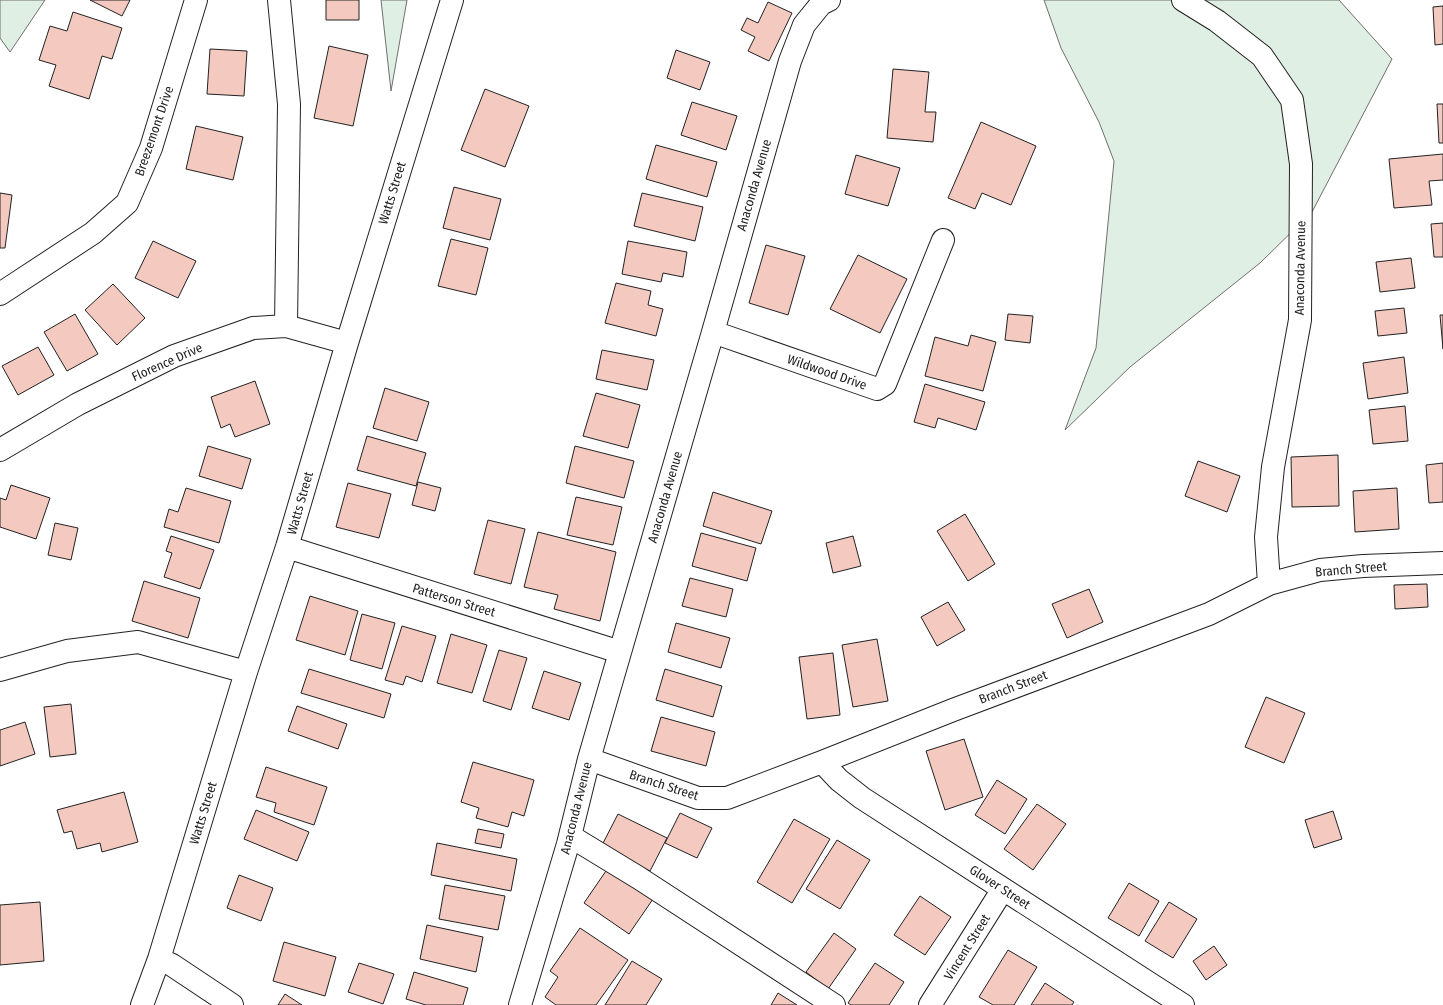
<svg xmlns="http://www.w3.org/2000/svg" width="1443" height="1005" font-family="'Fira Sans Condensed',sans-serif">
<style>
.green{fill:#e0efe3;stroke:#6f6f6f}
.building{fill:#f3c9c0;stroke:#222}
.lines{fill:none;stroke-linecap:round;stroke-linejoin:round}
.minor-casing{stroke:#222;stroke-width:24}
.minor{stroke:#fff;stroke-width:22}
.labels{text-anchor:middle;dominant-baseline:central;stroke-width:3;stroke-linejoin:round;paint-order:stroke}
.street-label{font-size:13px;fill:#222;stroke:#fff}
</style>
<rect width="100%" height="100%" fill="#fff"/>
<path class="green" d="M0,0H45L10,52L0,38Z
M381,0H407L391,91Z
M1044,0H1339L1392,59L1312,212L1260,263L1130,367L1065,430L1096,348L1114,161L1099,122L1061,48Z"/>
<path class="building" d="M90,0H130L122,16Z
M326,0H359V20H326Z
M768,2L792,13L769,61L748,51L755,37L741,30L747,18L758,23Z
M1443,6V44L1435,45L1433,7Z
M73,12L122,28L112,59L102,56L89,99L49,86L56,65L39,60L50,26L67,31Z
M329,46L368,55L353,126L314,118Z
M210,49L247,51L244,96L207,94Z
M676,50L710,62L700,90L667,78Z
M893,69L929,72L925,112H936L933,142L887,138Z
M485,89L529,106L505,167L461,150Z
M692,102L737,116L726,150L681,135Z
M1437,104H1443V143H1439Z
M981,122L1036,146L1011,205L982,193L975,209L948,198Z
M196,126L243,137L233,180L186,169Z
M656,145L717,162L707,197L646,179Z
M1443,154V180L1429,181L1432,205L1394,208L1389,159Z
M856,155L900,168L888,206L845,194Z
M454,187L501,199L490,240L443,228Z
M0,193L12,195L5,248H0Z
M642,193L703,207L695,241L634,226Z
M1443,223V257H1434L1431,224Z
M451,239L488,248L476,295L438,286Z
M153,241L196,261L178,298L135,278Z
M628,241L687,252L683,277L663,273L661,282L622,274Z
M766,245L805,256L788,315L749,303Z
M858,255L907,279L880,333L830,309Z
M1411,258L1415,288L1380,292L1376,262Z
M616,283L651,291L648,305L663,309L656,336L605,323Z
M113,284L145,318L117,345L85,310Z
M1404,308L1407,333L1378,336L1375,311Z
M75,314L98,354L67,371L44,332Z
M1008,314L1033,316L1030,343L1005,340Z
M1440,315H1443V349Z
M971,335L996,342L983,391L925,376L935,337L968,346Z
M38,347L54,375L18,395L2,366Z
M602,350L654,360L647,390L596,379Z
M1404,357L1408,393L1368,399L1363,363Z
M255,381L270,424L235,437L230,424L221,428L211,397Z
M925,384L985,402L976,430L938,418L935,428L914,422Z
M385,388L429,402L417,441L373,428Z
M596,393L640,405L628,448L583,436Z
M1405,406L1408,441L1373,444L1369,410Z
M367,436L426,453L416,486L357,470Z
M208,446L251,459L242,489L199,476Z
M575,446L634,461L624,498L566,483Z
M1338,455L1339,506L1292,507L1291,457Z
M1198,461L1240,476L1227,512L1185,496Z
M1443,463V502L1429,503L1426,465Z
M418,482L441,488L435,511L412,505Z
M348,483L391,494L379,538L336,527Z
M11,485L50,498L36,539L0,527V498L6,500Z
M186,488L231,501L219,543L164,527L169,509L178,512Z
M1397,488L1399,529L1355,532L1353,491Z
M713,492L772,511L761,544L703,526Z
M576,497L622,507L613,545L567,535Z
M965,514L995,564L968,581L937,531Z
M488,520L525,529L511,584L474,574Z
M55,523L78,528L71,560L48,555Z
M538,532L616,552L600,621L554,609L558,595L524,587Z
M701,533L756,548L747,581L692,566Z
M171,536L214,550L200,589L164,577L172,553L166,551Z
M853,536L861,566L833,573L826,543Z
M690,578L733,589L726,617L682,606Z
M144,581L200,598L188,638L132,621Z
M1427,584L1428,607L1395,609L1394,585Z
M1089,589L1103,622L1067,638L1052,604Z
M310,596L358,611L345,655L296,640Z
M948,602L965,630L937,646L921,617Z
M362,614L395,623L382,669L350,660Z
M676,623L730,638L721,668L668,652Z
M402,626L436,636L422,682L406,676L403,685L385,680Z
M451,634L487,645L472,693L437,683Z
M877,639L888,701L853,707L842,645Z
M499,650L527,658L511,710L483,701Z
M833,653L840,715L807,719L799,657Z
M309,669L391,694L384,718L301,693Z
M665,669L722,686L713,717L656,700Z
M544,671L581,683L569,720L532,708Z
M1266,697L1305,713L1284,763L1245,747Z
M71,704L76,754L50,757L44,707Z
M297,706L347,724L338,749L288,731Z
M661,717L715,732L706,766L651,751Z
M25,722L35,754L0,766V730Z
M964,739L983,797L945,810L926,751Z
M473,762L534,780L524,816L512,812L508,827L476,818L479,808L461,802Z
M266,767L327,787L314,825L274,812L276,803L256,797Z
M997,780L1027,799L1005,834L975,815Z
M124,792L138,842L102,852L100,843L77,849L72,831L64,833L57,810Z
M1037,804L1066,824L1033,870L1004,849Z
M256,810L309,832L297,861L244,839Z
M1333,811L1342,839L1314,848L1305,820Z
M680,813L712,828L697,858L665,843Z
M618,814L667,838L650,871L601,847Z
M794,819L830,839L792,903L757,882Z
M478,829L504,834L501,848L475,843Z
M837,840L870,860L840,909L806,889Z
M437,843L517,859L511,891L431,875Z
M608,868L653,899L629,934L584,903Z
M239,875L273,888L261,921L227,908Z
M1129,883L1159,901L1139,936L1108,918Z
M445,885L505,896L498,930L439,919Z
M920,896L951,917L925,955L894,935Z
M40,902L44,961L0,965V905Z
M1169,902L1197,919L1173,958L1145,941Z
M427,925L483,937L476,972L420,959Z
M580,928L628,960L596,1005H556L545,997L558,977L550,971Z
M834,933L856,949L828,989L806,972Z
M284,942L336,957L325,996L273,981Z
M1214,946L1227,965L1206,980L1193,961Z
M1008,950L1037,967L1014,1005H993L979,997Z
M632,961L662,979L646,1005H605Z
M359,963L394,974L383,1004L348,992Z
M875,963L904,982L889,1005H851L848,1003Z
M414,972L468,988L463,1005H426L406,999Z
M1045,983L1074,1002L1072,1005H1031Z
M778,993L797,1005H771Z
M285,994L302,1005H278Z"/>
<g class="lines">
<defs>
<path id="minor" d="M279,0L289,104L286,326
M1183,0L1217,21L1262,56L1292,100L1301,164L1300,320L1273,467L1266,537L1269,584
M0,294L93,233L127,203L151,148L196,0
M713,332L877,389L885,384L943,240
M0,450L78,404L174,356L253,328L286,326L347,343
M287,547L620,652
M0,670L67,651L138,642L246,672
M589,759L698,798H727L822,762L953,710L1209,614L1269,584L1320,570L1363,566L1443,563
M822,762L839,780L862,798L1183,1005
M570,836L639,878L834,1005
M159,959L172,965L232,1005
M142,1005L159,959L246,672L287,547L347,343L452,0
M520,1005L568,844L589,759L713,332L790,61L804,25L821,4L829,0
M930,1005L1003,889"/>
</defs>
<use href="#minor" class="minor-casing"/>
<use href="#minor" class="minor"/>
</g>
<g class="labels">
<g class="street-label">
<text transform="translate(154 131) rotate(-71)">Breezemont Drive</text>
<text transform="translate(754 185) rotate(-74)">Anaconda Avenue</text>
<text transform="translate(392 193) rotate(-73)">Watts Street</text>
<text transform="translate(1300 268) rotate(-89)">Anaconda Avenue</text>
<text transform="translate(167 362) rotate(-24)">Florence Drive</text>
<text transform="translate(827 372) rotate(19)">Wildwood Drive</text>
<text transform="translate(665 497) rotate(-74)">Anaconda Avenue</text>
<text transform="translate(300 503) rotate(-74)">Watts Street</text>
<text transform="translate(1351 569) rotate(-5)">Branch Street</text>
<text transform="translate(454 600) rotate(17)">Patterson Street</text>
<text transform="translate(1013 687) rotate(-21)">Branch Street</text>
<text transform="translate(664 785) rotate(18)">Branch Street</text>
<text transform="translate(576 808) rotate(-76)">Anaconda Avenue</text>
<text transform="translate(203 813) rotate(-73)">Watts Street</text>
<text transform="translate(1000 887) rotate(33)">Glover Street</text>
<text transform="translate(967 947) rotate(-58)">Vincent Street</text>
</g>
</g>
</svg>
